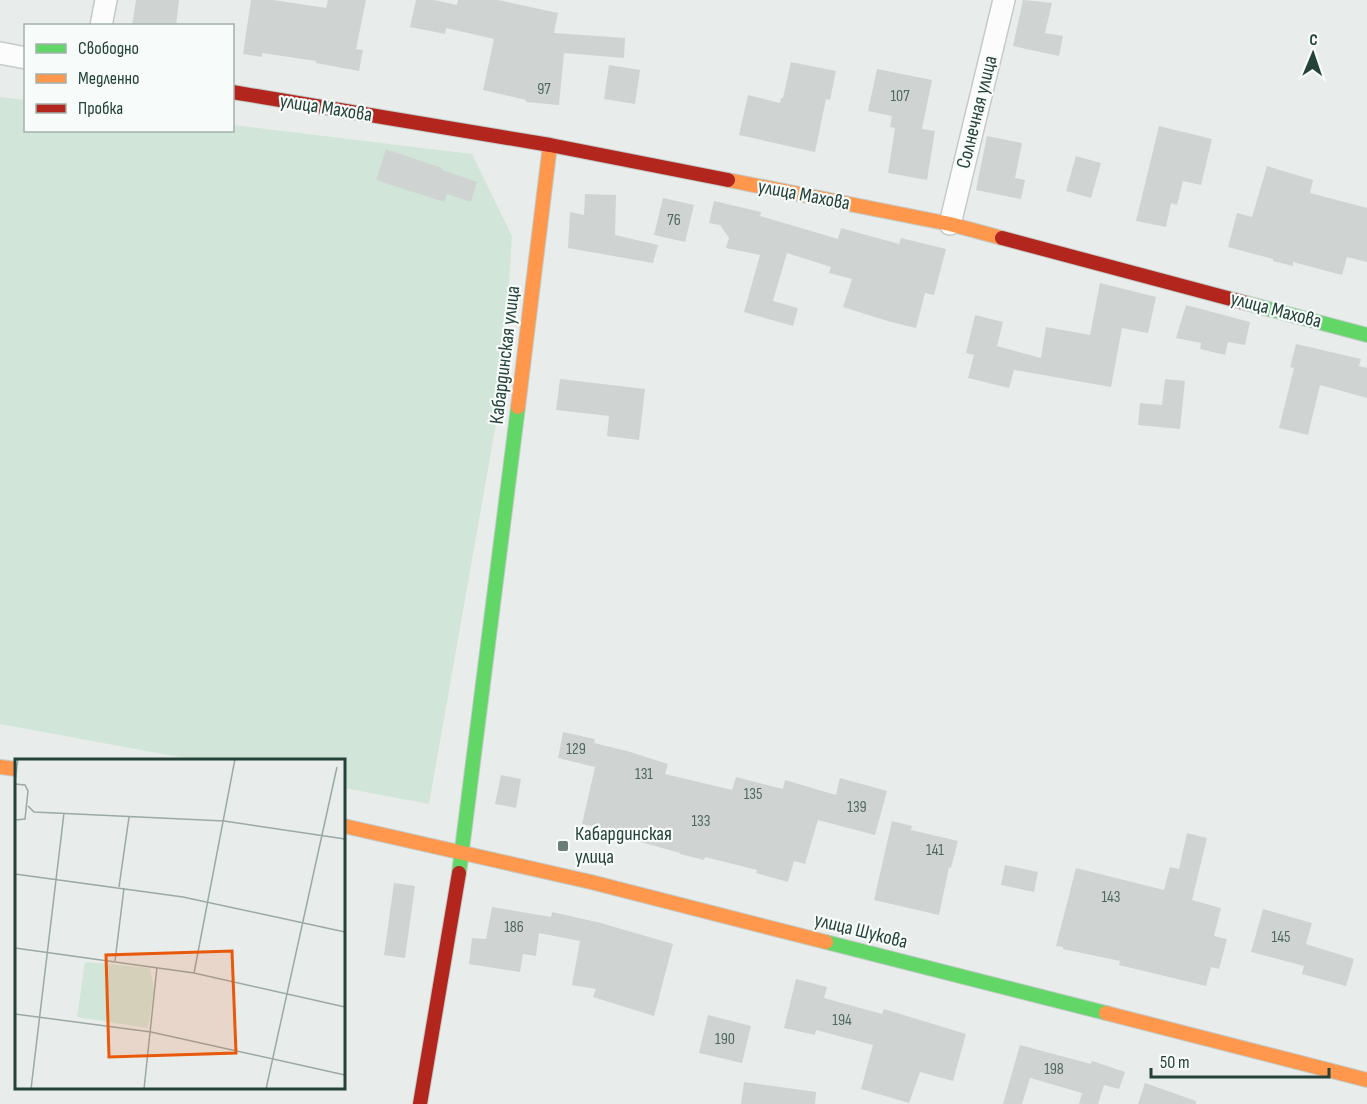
<svg xmlns="http://www.w3.org/2000/svg" width="1367" height="1104" font-family="'Sofia Sans Condensed',sans-serif">
<style>
.green{fill:#d1e6d8}
.building{fill:#cfd4d2}
.lines{fill:none;stroke-linecap:round;stroke-linejoin:round}
.street-casing{stroke:#c5cac8;stroke-width:24}
.fast-casing{stroke:#c3cbc8;stroke-width:16}
.slow-casing{stroke:#c3cbc8;stroke-width:16}
.jam-casing{stroke:#c3cbc8;stroke-width:16}
.street{stroke:#fcfcfc;stroke-width:21}
.fast{stroke:#63d668;stroke-width:14}
.slow{stroke:#ff974d;stroke-width:14}
.jam{stroke:#b3261e;stroke-width:14}
.poi-dot{fill:#697e78;stroke:#f7fbf9;stroke-width:2}
.labels{text-anchor:middle;dominant-baseline:central;stroke-width:4.5;stroke-linejoin:round;paint-order:stroke}
.number-label{font-size:16px;fill:#506761}
.street-label{font-size:20px;fill:#24423a;stroke:#f7fbf9}
.poi-label{font-size:20px;fill:#24423a;stroke:#f7fbf9;text-anchor:start}
.inset-road{fill:none;stroke:#9aa9a4;stroke-width:1.5}
.view{fill:#e8590c;fill-opacity:0.15;stroke:#e8590c;stroke-width:3}
.inset-edge{fill:none;stroke:#24423a;stroke-width:3}
</style>
<rect width="100%" height="100%" fill="#e8edeb"/>
<path class="green" d="M0,97L25,100L26,130H232L233,125L472,154L512,236L503,384L429,804L344,788V760H195L0,724Z"/>
<path class="building" d="M136,0H179L176,26H132Z
M251,0H273L326,8L328,0H366L356,49L363,50L359,71L316,63V61L262,53V57L243,54Z
M416,0H434L457,5L458,0H498L558,13L554,33L625,38L624,58L564,53L559,105L526,102V100L483,90L494,39L446,28L445,34L410,27Z
M1023,0L1052,3L1045,33L1063,36L1059,56L1013,46Z
M791,62L836,71L830,100L826,99L815,152L739,135L748,95L780,103L781,98H783Z
M609,65L640,70L635,104L604,99Z
M877,69L932,80L922,129L935,131L927,180L888,173L895,128L890,127L892,116L868,111Z
M1159,126L1212,139L1201,185L1183,181L1177,205L1171,203L1166,227L1136,221Z
M987,136L1022,143L1015,178L1025,180L1021,199L976,190Z
M386,149L442,168V170L477,182L471,202L447,194L444,202L376,180Z
M1076,156L1101,163L1091,198L1066,191Z
M1267,166L1313,180L1310,193L1367,208V262L1347,257L1342,275L1293,262V266L1273,261V259L1228,247L1237,213L1252,217Z
M585,194L616,195L615,235L658,245L653,263L568,248L570,212L584,215Z
M663,198L694,205L685,242L654,235Z
M714,201L761,212L760,216L838,239L841,228L899,244L901,238L946,249L934,295L925,293L916,328L891,322L843,307L852,279L829,273L831,267L787,253L773,301L798,308L793,326L744,312L760,255L726,248L729,238L720,225L709,223Z
M1100,283L1156,297L1148,333L1122,328L1111,387L1014,370L1009,388L968,378L974,355L966,353L975,315L1003,322L997,346L1041,358L1046,327L1090,335Z
M1186,305L1250,322L1245,345L1228,342L1225,355L1200,349L1201,343L1176,338Z
M1296,344L1361,359L1359,366L1367,368V398L1320,385L1308,435L1279,428L1294,368L1290,367Z
M560,379L645,389L639,440L607,436L609,416L556,410Z
M1165,379L1185,381L1180,429L1138,425L1140,403L1162,405Z
M563,732L595,739L594,743L627,751L668,764L665,774L732,790L736,777L783,789L785,780L836,795L840,778L887,791L875,835L818,820L805,864L794,861L788,882L756,873L757,870L705,857L704,860L680,854V853L608,833L609,830L582,824L595,767L558,758Z
M501,775L521,779L516,808L495,804Z
M892,821L912,826L911,830L958,841L951,868L949,867L939,915L874,900Z
M1187,833L1207,838L1192,900L1221,908L1214,936L1227,939L1219,969L1211,967L1206,986L1119,965L1120,961L1063,949V947L1056,946L1076,868L1164,890L1170,867L1179,869Z
M1005,865L1038,872L1034,892L1001,885Z
M394,883L415,886L405,958L384,955Z
M492,907L551,917L552,912L601,923L673,944L654,1016L593,997L596,989L572,985L580,941L539,933L536,956L523,954L520,972L469,964L472,938L486,939Z
M1263,909L1312,923L1306,944L1354,959L1346,986L1302,974L1304,966L1251,952Z
M796,979L827,987L824,998L882,1014L884,1009L966,1034L953,1081L920,1072L909,1103L861,1089L873,1045L816,1030L815,1035L784,1028Z
M708,1015L751,1026L742,1063L699,1053Z
M1020,1045L1091,1064L1092,1061L1125,1072L1119,1089L1104,1085L1098,1104H1079L1082,1093L1030,1078L1022,1104H1003Z
M744,1082L816,1092L815,1104H741Z
M1145,1083L1196,1101V1104H1138Z"/>
<g class="lines">
<defs>
<path id="street" d="M101,26L106,0
M0,53L26,58
M950,224L1004,0"/>
<path id="fast" d="M1246,303L1367,335
M459,873L518,407
M826,942L1106,1013"/>
<path id="slow" d="M728,180L950,224L1002,238
M518,407L550,145
M0,767L16,769
M344,826L591,882L826,942
M1106,1013L1367,1080"/>
<path id="jam" d="M232,92L550,145L728,180
M1002,238L1246,303
M420,1104L459,873"/>
</defs>
<use href="#street" class="street-casing"/>
<use href="#fast" class="fast-casing"/>
<use href="#slow" class="slow-casing"/>
<use href="#jam" class="jam-casing"/>
<use href="#street" class="street"/>
<use href="#fast" class="fast"/>
<use href="#slow" class="slow"/>
<use href="#jam" class="jam"/>
</g>
<rect class="poi-dot" x="557" y="840" width="12" height="12" rx="3"/>
<g class="labels">
<g class="number-label">
<text x="544" y="89">97</text>
<text x="900" y="96">107</text>
<text x="674" y="220">76</text>
<text x="576" y="749">129</text>
<text x="644" y="774">131</text>
<text x="753" y="794">135</text>
<text x="857" y="807">139</text>
<text x="701" y="821">133</text>
<text x="935" y="850">141</text>
<text x="1111" y="897">143</text>
<text x="514" y="927">186</text>
<text x="1281" y="937">145</text>
<text x="842" y="1020">194</text>
<text x="725" y="1039">190</text>
<text x="1054" y="1069">198</text>
</g>
<g class="street-label">
<text transform="translate(326 108) rotate(9)">улица Махова</text>
<text transform="translate(977 112) rotate(-76)">Солнечная улица</text>
<text transform="translate(804 195) rotate(11)">улица Махова</text>
<text transform="translate(1276 310) rotate(15)">улица Махова</text>
<text transform="translate(505 355) rotate(-83)">Кабардинская улица</text>
<text transform="translate(861 931) rotate(14)">улица Шукова</text>
</g>
<g class="poi-label">
<text x="575" y="834">Кабардинская<tspan x="575" dy="23">улица</tspan></text>
</g>
</g>
<g transform="translate(15 759)">
<rect width="330" height="330" fill="#e8edeb"/>
<path d="M70,203L135,209L139,230L133,269L62,258Z" fill="#d1e6d8"/>
<path class="inset-road" d="M0,22L3,0M0,25L10,26L13,32L10,60L0,61M13,47L19,53L209,62L330,80M0,115L168,138L330,173M104,128L114,58M0,189L179,214L330,248M100,202L109,129M179,214L220,0M0,255L136,273L330,316M16,330L49,54M129,330L142,208M251,330L322,8"/>
<path class="view" d="M217,192L221,294L94,298L91,196Z"/>
<rect width="330" height="330" class="inset-edge"/>
</g>
<rect x="24" y="24" width="210" height="108" fill="#f7fbf9" stroke="#a3b1ad" stroke-width="1.5"/>
<rect x="36" y="44" width="30" height="9" fill="#63d668" stroke="#a3b1ad" stroke-width="1.5"/>
<text x="78" y="54" font-size="18" fill="#24423a">Свободно</text>
<rect x="36" y="74" width="30" height="9" fill="#ff974d" stroke="#a3b1ad" stroke-width="1.5"/>
<text x="78" y="84" font-size="18" fill="#24423a">Медленно</text>
<rect x="36" y="104" width="30" height="9" fill="#b3261e" stroke="#a3b1ad" stroke-width="1.5"/>
<text x="78" y="114" font-size="18" fill="#24423a">Пробка</text>
<g transform="translate(1313 54) rotate(2)" stroke="#f7fbf9" stroke-width="4.5" paint-order="stroke">
<path d="M0-4.5L10 22L0 15L-10 22Z" fill="#24423a"/>
<text y="-9" font-size="16" font-weight="bold" text-anchor="middle" fill="#24423a">С</text>
</g>
<path d="M1151 1068v9h178v-9" fill="none" stroke="#24423a" stroke-width="3"/>
<text x="1160" y="1068" font-size="18" fill="#24423a" stroke="#f7fbf9" stroke-width="4.5" paint-order="stroke">50 m</text>
</svg>
